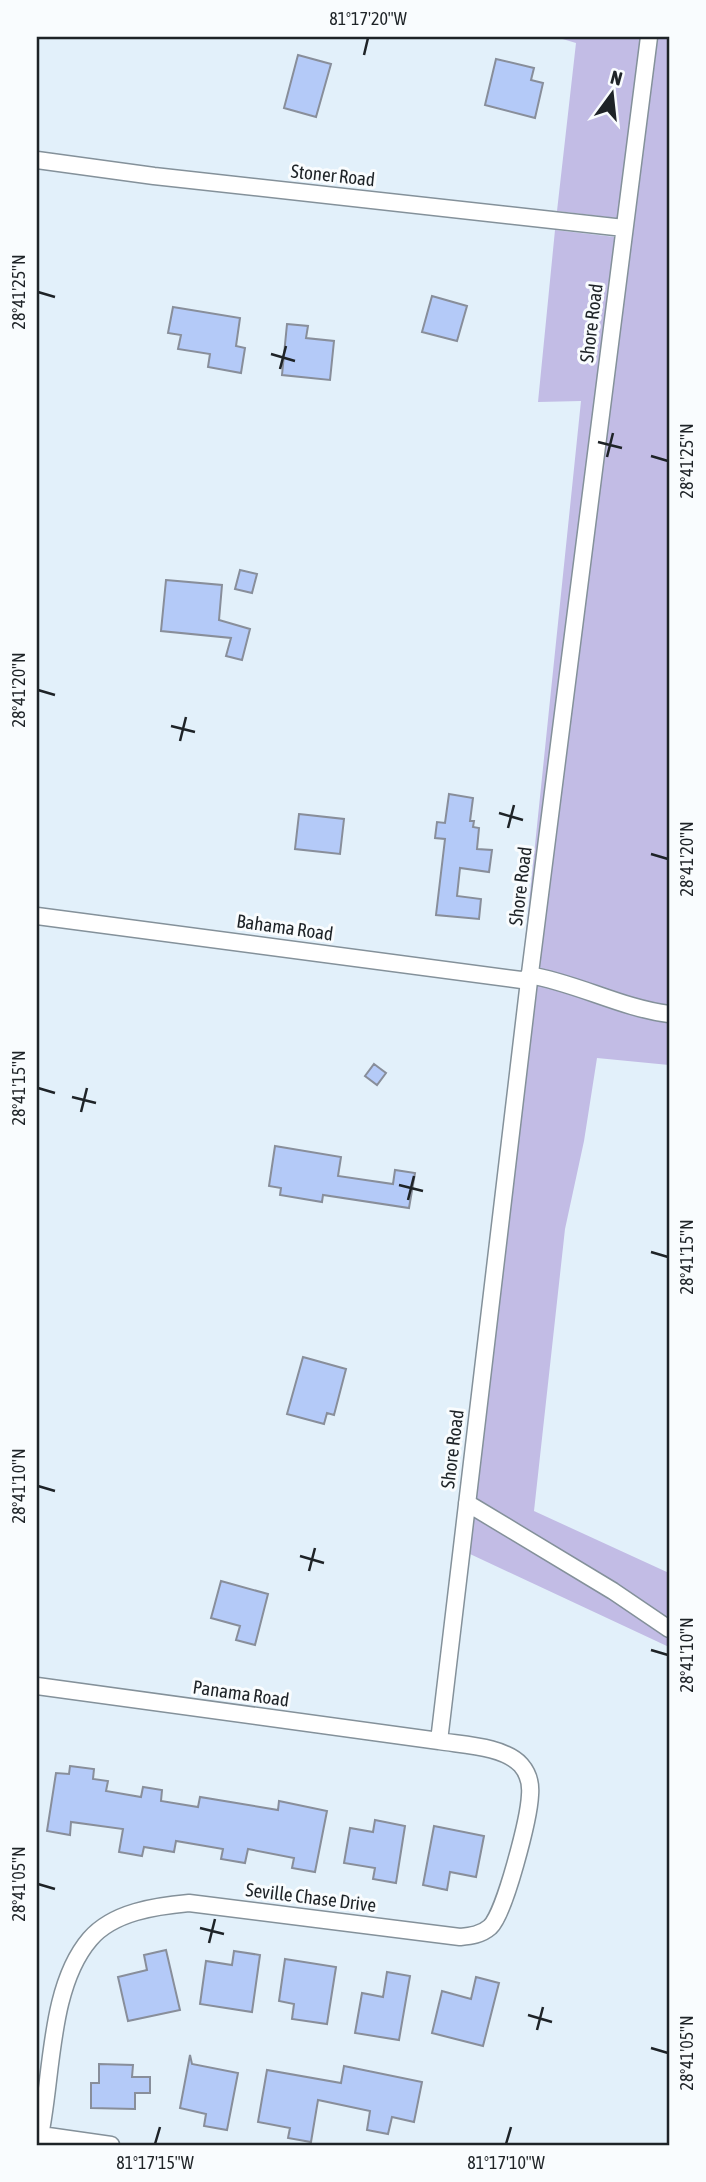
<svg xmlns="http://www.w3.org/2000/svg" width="706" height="2182" font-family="'Asap Condensed',sans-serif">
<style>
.green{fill:#c2bce5}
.building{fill:#b4caf8;stroke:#888e9a;stroke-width:2}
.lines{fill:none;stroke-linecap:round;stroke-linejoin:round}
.minor-casing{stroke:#84919a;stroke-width:19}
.minor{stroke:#fff;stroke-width:16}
.ticks{fill:none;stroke:#1e2327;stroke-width:2.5}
.labels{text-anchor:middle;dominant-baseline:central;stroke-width:6;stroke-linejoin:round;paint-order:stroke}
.street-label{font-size:19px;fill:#1e2327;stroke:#f9fcfe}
.neatline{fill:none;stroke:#1e2327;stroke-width:2.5}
.ticks-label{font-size:18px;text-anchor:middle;fill:#1e2327}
</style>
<rect width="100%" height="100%" fill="#e2f0fa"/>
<path class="green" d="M556,37H641L617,218L557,211L576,43Z
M658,37H669V1065L597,1058L584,1141L565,1229L534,1511L669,1573V1647L470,1554L539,969Z
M555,230L615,237L523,961L581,401L538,402Z"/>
<path class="building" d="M298,55L331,64L316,117L284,108Z
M496,59L534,68L531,80L543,83L535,118L485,105Z
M432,296L467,306L457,341L422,332Z
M173,307L240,318L236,346L245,348L241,373L208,367L210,354L178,349L181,335L168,333Z
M287,324L308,326L306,338L334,341L330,380L282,375Z
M240,570L257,574L252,593L235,589Z
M166,580L222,585L219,620L250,629L242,660L226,656L231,638L161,631Z
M449,794L473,798L470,821H474L473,827L479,828L477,849L492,850L489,872L460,868L457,896L481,899L479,919L436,915L445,839L435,838L437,822L445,823Z
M299,814L344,819L340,854L295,849Z
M374,1064L386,1073L377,1085L365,1076Z
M275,1146L341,1157L338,1176L393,1184L395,1170L415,1173L409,1208L323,1195L322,1202L280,1195L281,1188L269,1186Z
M303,1357L346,1369L334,1415L327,1413L324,1424L287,1414Z
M221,1581L268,1594L255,1645L236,1640L240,1626L211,1618Z
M70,1766L94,1769L93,1779L108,1781L106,1791L141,1797L143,1787L162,1790L161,1801L198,1807L200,1797L278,1810L279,1801L327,1811L315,1872L292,1868L294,1858L248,1849L245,1863L221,1859L223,1849L176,1841L174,1852L144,1847L142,1856L119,1852L123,1829L71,1822L70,1835L47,1831L56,1773L69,1774Z
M375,1820L405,1826L396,1883L373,1879L375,1868L344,1863L350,1828L373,1832Z
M434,1826L484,1836L476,1877L450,1872L447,1890L423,1885Z
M166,1950L180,2010L128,2021L118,1977L147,1970L144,1955Z
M234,1951L260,1955L252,2012L200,2004L206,1961L232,1965Z
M285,1959L336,1967L327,2024L292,2019L294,2004L279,2001Z
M387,1972L410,1976L399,2040L355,2033L362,1993L383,1997Z
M476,1977L499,1983L483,2046L432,2033L442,1991L471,1999Z
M190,2055L192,2064L238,2073L227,2130L204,2126L206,2114L180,2108Z
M99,2064L133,2065L132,2077H150V2093H135V2109L91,2108V2083H99Z
M344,2066L422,2082L414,2122L392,2117L388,2134L367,2130L370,2111L318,2100L311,2142L288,2138L290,2128L258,2122L267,2070L341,2083Z"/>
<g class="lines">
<defs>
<path id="minor" d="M37,160L154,176L624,228
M37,916L529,981
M529,975C577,983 621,1008 669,1014
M467,1503L613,1591L669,1629
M37,1686L439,1741C462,1745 504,1746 521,1765C528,1773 531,1784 530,1795C529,1818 505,1913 490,1927C481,1935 470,1936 460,1937L189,1903C156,1906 113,1912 90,1939C47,1989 53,2083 38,2145
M439,1741L529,981L649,37
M41,2135L111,2145"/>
</defs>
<use href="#minor" class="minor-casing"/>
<use href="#minor" class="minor"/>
</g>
<path class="ticks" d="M364,55L368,38M38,292L55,297M271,354L295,361M280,369L286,346M598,442L622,448M651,456L668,461M607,457L613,433M38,690L55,695M171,726L195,732M180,741L186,717M499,813L523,820M508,828L514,805M651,854L668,859M38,1088L55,1093M72,1097L96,1103M81,1112L87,1088M399,1185L423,1191M408,1200L414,1176M651,1252L668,1257M38,1486L55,1491M300,1556L324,1563M309,1571L315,1548M651,1650L668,1655M38,1884L55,1889M200,1928L224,1934M209,1943L215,1919M528,2015L552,2022M537,2030L543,2007M651,2048L668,2053M155,2144L160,2127M506,2144L511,2127"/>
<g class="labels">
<g class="street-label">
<text transform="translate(333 175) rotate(6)">Stoner Road</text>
<text transform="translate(591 323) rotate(-83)">Shore Road</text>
<text transform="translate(520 886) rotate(-83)">Shore Road</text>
<text transform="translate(285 927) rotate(8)">Bahama Road</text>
<text transform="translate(452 1449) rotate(-83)">Shore Road</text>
<text transform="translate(241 1693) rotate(8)">Panama Road</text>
<text transform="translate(311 1897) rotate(7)">Seville Chase Drive</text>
</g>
</g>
<rect width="706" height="2182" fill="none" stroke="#f9fcfe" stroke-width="77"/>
<g transform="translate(612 94) rotate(15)" stroke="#f9fcfe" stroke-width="5" paint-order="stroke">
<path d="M0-5L12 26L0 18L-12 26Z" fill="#1e2327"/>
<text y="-10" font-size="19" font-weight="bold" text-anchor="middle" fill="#1e2327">N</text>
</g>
<rect x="38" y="38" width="630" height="2106" class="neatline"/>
<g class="ticks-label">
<text x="368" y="25">81°17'20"W</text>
<text transform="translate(19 292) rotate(-90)" y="6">28°41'25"N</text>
<text transform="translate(687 461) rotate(-90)" y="6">28°41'25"N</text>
<text transform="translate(19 690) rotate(-90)" y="6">28°41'20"N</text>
<text transform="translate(687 859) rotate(-90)" y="6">28°41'20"N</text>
<text transform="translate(19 1088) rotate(-90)" y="6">28°41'15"N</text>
<text transform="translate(687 1257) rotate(-90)" y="6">28°41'15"N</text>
<text transform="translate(19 1486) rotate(-90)" y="6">28°41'10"N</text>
<text transform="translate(687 1655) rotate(-90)" y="6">28°41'10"N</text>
<text transform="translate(19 1884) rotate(-90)" y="6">28°41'05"N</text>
<text transform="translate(687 2053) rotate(-90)" y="6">28°41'05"N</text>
<text x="155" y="2169">81°17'15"W</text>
<text x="506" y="2169">81°17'10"W</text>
</g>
</svg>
